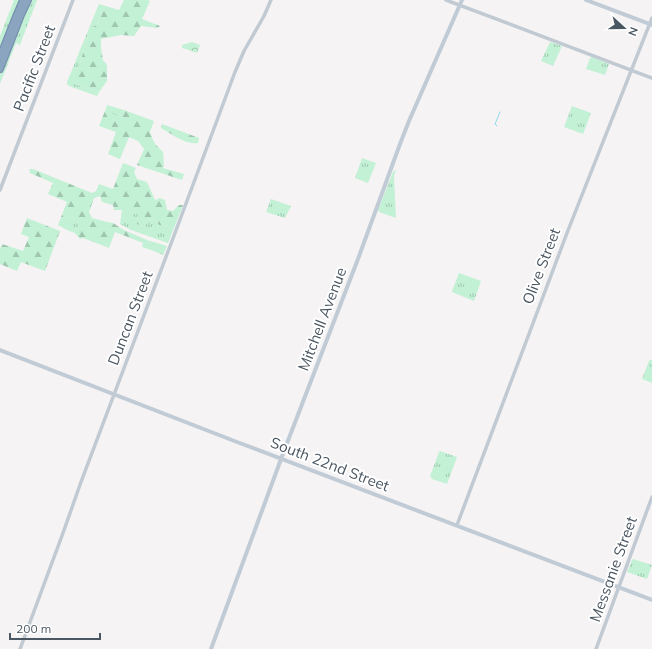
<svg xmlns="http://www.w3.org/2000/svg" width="652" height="649" font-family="Mulish,sans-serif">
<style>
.grass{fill:url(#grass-tufts)}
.forest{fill:url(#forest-firs)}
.park{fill:url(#park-crowns)}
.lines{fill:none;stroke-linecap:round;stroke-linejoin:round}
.stream{stroke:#90daee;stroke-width:1}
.motorway-casing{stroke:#7690ad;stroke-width:8}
.tertiary{stroke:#c1cad2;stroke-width:3.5}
.secondary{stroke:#c1cbd6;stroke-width:4}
.motorway{stroke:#8ba5c1;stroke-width:5.5}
.labels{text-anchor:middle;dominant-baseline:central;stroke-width:4;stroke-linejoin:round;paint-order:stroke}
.street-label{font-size:15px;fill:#4a5661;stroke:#fff}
</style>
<defs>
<pattern id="grass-tufts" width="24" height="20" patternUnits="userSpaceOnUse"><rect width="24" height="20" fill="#c3f1d5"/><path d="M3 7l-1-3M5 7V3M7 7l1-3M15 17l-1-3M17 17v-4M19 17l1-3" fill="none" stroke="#a0c6b0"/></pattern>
<pattern id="forest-firs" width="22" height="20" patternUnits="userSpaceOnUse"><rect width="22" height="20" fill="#c3f1d5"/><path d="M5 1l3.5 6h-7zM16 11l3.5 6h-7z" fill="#a0c6b0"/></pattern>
<pattern id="park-crowns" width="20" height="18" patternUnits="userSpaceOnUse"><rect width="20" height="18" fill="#c3f1d5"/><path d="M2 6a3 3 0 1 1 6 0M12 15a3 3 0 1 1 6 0" fill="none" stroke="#a0c6b0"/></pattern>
</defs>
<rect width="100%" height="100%" fill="#f5f3f3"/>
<path class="grass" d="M14,0H19L0,46V36Z
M31,0H37L20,45L16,43L0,84V75L21,21Z
M96,11L102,14L97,25L90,28L79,67L71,75L75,84L99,92L97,96L69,86L67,84V82Z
M550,42L562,46L553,66L541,61Z
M592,57L609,64L605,75L586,69L590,58Z
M107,105L124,110L121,118L105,111Z
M572,106L591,113L583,134L564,127Z
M362,158L376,163L368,183L355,178Z
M396,170L394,176L396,218L379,212L378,210L393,172Z
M271,199L291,206L285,218L266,212Z
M122,210H129L138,214L137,224L144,227L148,219L156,220L159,225L174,228L168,243L131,230L120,224Z
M72,216L79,226L72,232L67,230V219Z
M147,240L167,246L163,255L154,251V247Z
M459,273L481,281L474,301L452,292V291Z
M650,360H652V383L642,379L649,361Z
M440,451L457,457L447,484L432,479L430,476L439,452Z
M633,559L652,565L647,579L627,572L632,560Z"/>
<path class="forest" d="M124,0H147L150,1L142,19L160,26L158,28L141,26L134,36L121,35L101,39V47L103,60L107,65V81L99,92L75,84L70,80L71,75L79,67L90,28L97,25L102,14L96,11L99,4L119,10Z
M124,110L154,121L150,132L153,140L156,145L163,152L164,165L163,168L184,174L182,180L137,165L144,149L138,141L129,137L120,159L108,154L116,132L99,126L105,111L121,117Z
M162,124L199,138L198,143C185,145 172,134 161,128Z
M123,163L136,168L134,172L137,179L147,182L155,200L160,198L165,200L167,210L173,211L179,205H183L174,228L159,225L156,220L148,219L144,227L137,224L138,214L129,210H114L113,205L102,202L100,196L94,198L89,212L92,218L107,222L113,223L124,230L147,240L154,247V251L142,247L143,243L115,232L109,248L83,238L80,239L75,233L72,232L79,226L72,216L67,219V230L58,225L67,202L48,194L53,183L30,173L29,169H33L92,193L96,191L99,184L113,189Z
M27,218L60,231L45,271L21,262L17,271L0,264V249L2,244L23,251L29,237L21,234Z"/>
<path class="park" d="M192,42L200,45L197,53L186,49L182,48V45Z"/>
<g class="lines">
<path class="stream" d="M497,126L495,124L500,112"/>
<defs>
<path id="motorway" d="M0,57L17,14L23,0
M0,69L21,15L28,0"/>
</defs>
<use href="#motorway" class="motorway-casing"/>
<path class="tertiary" d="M446,0L652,78
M0,190L73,0
M457,525L567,233L652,18
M20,649L63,533L81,482L175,233L235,72L244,51L264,16L271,0
M596,649L652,497"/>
<path class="secondary" d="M586,0L652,25
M0,350L237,442L652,600
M211,649L284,451L358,259L400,144L409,121L462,0"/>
<use href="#motorway" class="motorway"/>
</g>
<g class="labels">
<g class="street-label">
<text transform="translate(34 68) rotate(-69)">Pacific Street</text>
<text transform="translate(541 266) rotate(-69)">Olive Street</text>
<text transform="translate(130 318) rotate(-69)">Duncan Street</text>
<text transform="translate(322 319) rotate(-69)">Mitchell Avenue</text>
<text transform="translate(330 464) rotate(21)">South 22nd Street</text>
<text transform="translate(613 569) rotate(-70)">Messanie Street</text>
</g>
</g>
<g transform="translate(624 28) rotate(111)" stroke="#ffffff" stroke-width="3" paint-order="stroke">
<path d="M0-3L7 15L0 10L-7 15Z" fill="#4a5661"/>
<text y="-6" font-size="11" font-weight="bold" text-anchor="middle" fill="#4a5661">N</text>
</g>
<path d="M10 633v6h90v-6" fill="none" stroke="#4a5661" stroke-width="2"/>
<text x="16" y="633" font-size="12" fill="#4a5661" stroke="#ffffff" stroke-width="3" paint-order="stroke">200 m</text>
</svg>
